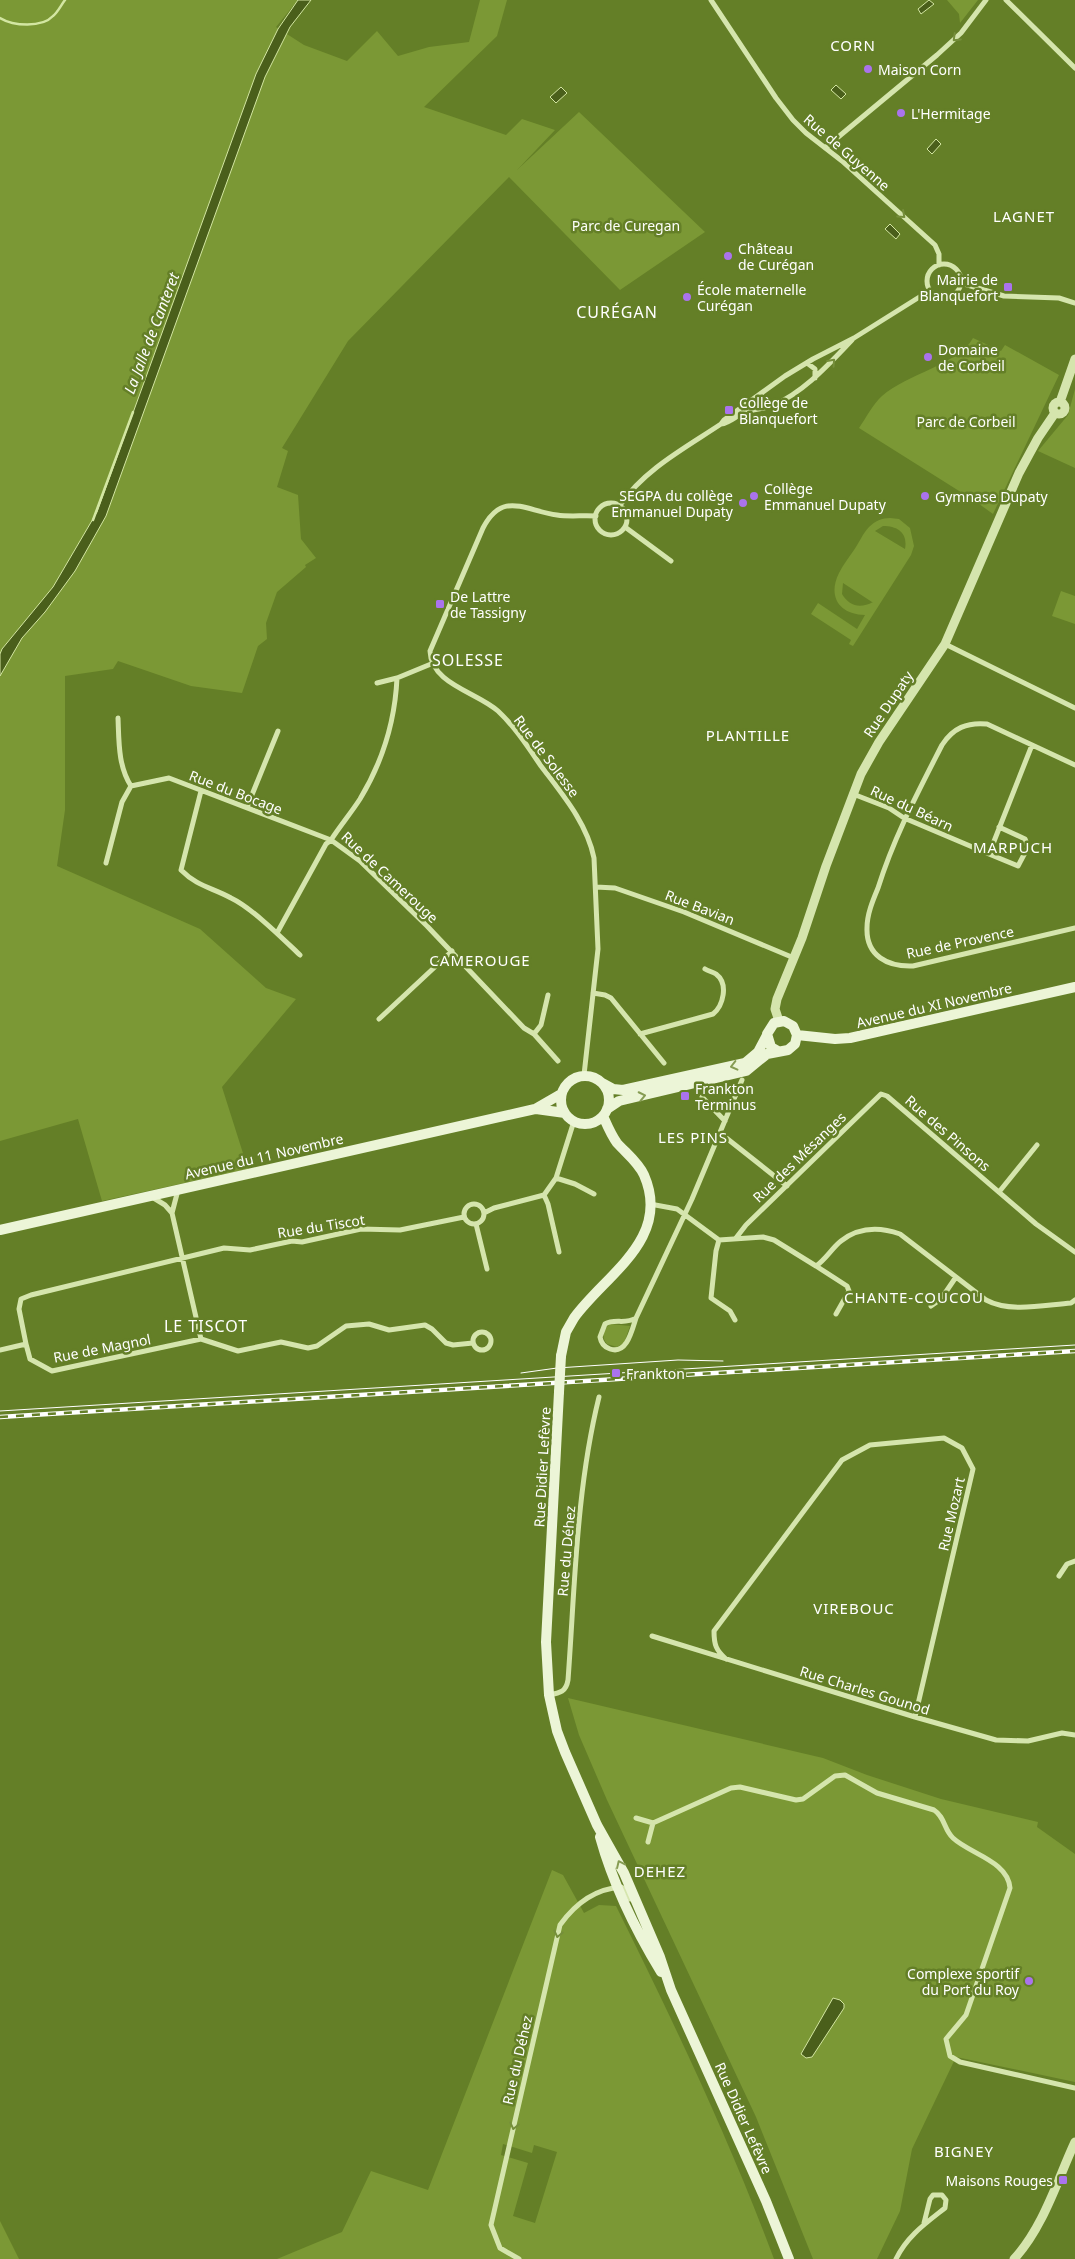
<svg xmlns="http://www.w3.org/2000/svg" width="1075" height="2259" font-family="'Noto Sans',sans-serif">
<style>
.green{fill:#7b9835;fill-rule:evenodd}
.water{fill:#4a5f1b;stroke:#d3e6a2}
.lines{fill:none;stroke-linecap:round;stroke-linejoin:round}
.stream{stroke:#d3e6a2;stroke-width:2.5}
.minor{stroke:#d5e5ad;stroke-width:5}
.tertiary{stroke:#d5e5ad;stroke-width:9}
.secondary{stroke:#ecf5d7;stroke-width:10}
.tram{stroke:#fff;stroke-width:1}
.rail-casing{stroke:#fff;stroke-width:4.5}
.rail{stroke:#647f27;stroke-width:2.5;stroke-dasharray:8;stroke-linecap:butt}
.secondary-bridge{stroke:#ecf5d7;stroke-width:10}
.oneway{stroke:#758e3b}
.oneway2{stroke:#869c53}
.poi-dot{fill:#aa73ed;stroke:#647f27;stroke-width:2}
.labels{text-anchor:middle;dominant-baseline:central;stroke-width:5;stroke-linejoin:round;paint-order:stroke}
.poi-label{font-size:14px;fill:#fff;stroke:#647f27;text-anchor:start}
.street-label{font-size:14px;fill:#fff;stroke:#647f27}
.park-label{font-size:14px;fill:#fdfefa;stroke:#647f27}
.neighbourhood-label{font-size:15px;letter-spacing:1px;fill:#fff;stroke:#647f27}
.water-label{font-size:15px;font-style:italic;fill:#fdfefc;stroke:#647f27}
.quarter-label{font-size:16px;letter-spacing:1px;fill:#fff;stroke:#647f27}
</style>
<rect width="100%" height="100%" fill="#647f27"/>
<path class="green" d="M0,0H298L276,27L304,45L347,61L377,31L398,56L429,47L469,42L480,0H507L497,36L424,107L506,135L522,119L555,130L517,170L579,112L705,232L620,290L509,177L348,341L282,448L288,451L277,487L298,495L301,539L316,558L305,565L306,567L277,592L266,623L267,639L258,646L242,693L191,686L118,661L113,669L65,676V810L57,866L200,929L266,988L296,999L222,1087L248,1169L102,1201L78,1119L0,1141Z
M947,0H978L960,23L959,14Z
M973,338L1001,351L1005,345L1059,375L993,514L975,501L859,428C866,418 873,404 882,396C907,374 959,364 973,338Z
M1075,389V468L1038,451L1068,415Z
M890,518L899,519L910,528L914,546L911,555L853,646L849,644L851,640L811,614L818,603L857,629L865,615C840,615 827,597 839,573C843,565 849,557 854,550C859,543 863,533 869,527C875,521 882,518 890,518ZM883,526C898,526 908,533 905,549L875,531ZM843,583L872,602H873C860,609 849,606 842,594Z
M1061,591L1075,596V624L1052,616Z
M610,1324L630,1326L624,1343L617,1347L607,1344C601,1337 603,1329 610,1324Z
M568,1698L823,1758L867,1775L941,1799L1038,1822L1037,1827L1075,1854V2082L956,2057L912,2149L900,2211L877,2259H813L756,2117L607,1800L579,1735Z
M552,1870L563,1875L584,1913L599,1905L616,1906C673,2021 729,2138 774,2259H277L342,2232L371,2171L428,2190ZM503,2144L532,2153L534,2145L557,2152L535,2223L513,2216L528,2163L501,2155Z
M0,2221L19,2259H0Z"/>
<path class="water" d="M298,0H311L290,27L265,77L106,516L75,571L45,612L22,638L0,676V654L2,649L53,587L97,512L256,74L278,29Z
M929,0L934,4L921,14L918,9Z
M836,85L846,94L841,99L831,90Z
M561,87L567,93L556,103L550,97Z
M936,139L941,144L932,154L927,149Z
M890,224L900,234L896,239L885,229Z
M833,1998L840,2000L844,2004V2008L812,2057L806,2058L801,2054Z"/>
<g class="lines">
<path class="stream" d="M0,18C13,26 42,28 53,16C58,12 61,5 65,0
M93,520L133,412"/>
<path class="minor" d="M711,0L776,98L793,120L806,133L842,161L935,245L939,254V265
M1006,0L1075,68
M825,148L937,55L961,33L986,0
M927 281a17 17 0 1 1 34 0a17 17 0 1 1-34 0Z
M961,283L1004,296L1059,298L1075,303
M807,363L815,369V378
M762,393L761,396L771,406
M721,424C730,423 737,415 745,412C754,409 763,409 772,406C804,392 828,365 852,340
M595 519a16 16 0 1 1 32 0a16 16 0 1 1-32 0Z
M620,505C645,469 685,448 721,424L724,420L785,376L813,359L854,338L929,291
M625,527L671,561
M945,644L1075,708
M397,678C395,721 383,761 360,799C351,813 340,826 331,840L360,861L427,926L524,1028L534,1034L558,1061
M377,683L397,678L431,664
M118,718C119,741 118,766 131,786L169,778L331,840
M1075,765L987,724C967,722 953,728 942,745C918,792 894,837 878,888C873,900 867,914 867,928C866,956 888,967 913,966L1075,928
M201,791L181,870C198,887 211,887 231,898C252,908 282,938 300,955
M853,794L889,808L904,818L989,854L1032,745
M247,807L278,731
M989,854L1018,866L1028,847L1025,839L999,827
M106,863L122,802L131,786
M596,887L615,888L684,912L794,958
M277,933L326,844L331,840
M593,993L605,995L611,998L664,1063
M379,1019L452,951
M534,1034L541,1025L548,995
M640,1034L713,1014C723,1006 729,984 716,974C713,972 708,971 705,969
M584,1075L598,949L594,858C587,823 562,794 541,766C528,747 515,727 498,711C477,692 431,684 430,651L483,528C503,490 525,511 557,515C570,517 583,515 596,516
M702,1097L725,1121
M720,1133L787,1186
M556,1178L575,1184L594,1194
M999,1192L1037,1145
M544,1195L548,1204L559,1252
M464 1214a10 10 0 1 1 20 0a10 10 0 1 1-20 0Z
M650,1204L677,1209L719,1240L763,1237L774,1240L816,1266C826,1259 832,1248 841,1241C859,1227 880,1227 900,1234L986,1300C1010,1313 1044,1305 1071,1303L1075,1300
M172,1213L178,1190
M484,1213L494,1208L544,1195L556,1178L574,1121
M476,1224L487,1269
M736,1238L746,1225L881,1094L887,1096L1036,1224L1075,1252
M719,1240L716,1251L711,1298L730,1311L735,1320
M816,1266L847,1286L849,1291L836,1314
M931,1306L941,1299L956,1277
M636,1318L692,1199L742,1080
M636,1318C632,1330 627,1355 610,1349C604,1347 601,1343 600,1337L605,1324C615,1318 625,1325 636,1318Z
M473 1341a9 9 0 1 1 18 0a9 9 0 1 1-18 0Z
M201,1339L238,1351L281,1342L308,1348L317,1346L346,1326L369,1324L389,1330L425,1325L432,1329L446,1343L453,1345L473,1343
M26,1344L30,1359L52,1371L201,1339L172,1213L165,1205L152,1197
M0,1350L26,1344L19,1309L21,1299L31,1295L224,1248L250,1250L292,1241L302,1242L361,1229L400,1230L464,1217
M1059,1576L1067,1564L1075,1561
M652,1636L915,1717L996,1740L1028,1741L1062,1733L1075,1735
M726,1659C716,1650 714,1645 714,1631L842,1460L870,1445L944,1438L962,1448L973,1469L915,1717
M549,1695C560,1693 566,1692 568,1680C575,1586 576,1490 599,1397
M636,1818L653,1823L731,1788L740,1787L796,1800L803,1799L835,1776L845,1775L877,1793L934,1810C945,1817 944,1830 953,1838C970,1854 1008,1861 1010,1888L966,2015L946,2039L950,2056L960,2062L1075,2088
M648,1842L653,1823
M519,2259L500,2248L491,2225L560,1925C575,1904 594,1889 621,1887L626,1890L630,1899
M896,2259C907,2236 926,2223 945,2208L946,2200L942,2195H933L930,2199L924,2223"/>
<path class="tertiary" d="M1053 408a6 6 0 1 1 12 0a6 6 0 1 1-12 0Z
M1060,402L1075,359
M779,1021L775,1009L777,999L802,938L826,866L861,774L879,742L945,644L1019,473L1038,438L1055,413
M1014,2259C1043,2228 1057,2181 1075,2142"/>
<path class="secondary" d="M797,1035L835,1039L850,1038L1075,987
M561 1100a24 24 0 1 1 48 0a24 24 0 1 1-48 0Z
M602,1083L613,1089L623,1090L745,1063L758,1052L767,1035
M536,1109L565,1113
M607,1109L619,1101L746,1071L767,1054L788,1050L795,1044L797,1035L793,1026L784,1021L774,1023L767,1034L771,1047L778,1051
M0,1230L535,1109L561,1094
M561,1356L566,1332L574,1318C605,1275 672,1239 644,1175C638,1162 627,1154 617,1143C611,1135 607,1125 603,1116
M559,1392L546,1642L549,1695L557,1731L565,1752L597,1825L624,1873L660,1957L671,1990L766,2201L789,2259
M600,1837C613,1884 636,1931 661,1972"/>
<path class="tram" d="M521,1373L557,1368L678,1360L723,1361
M0,1411L1075,1345"/>
<defs>
<path id="rail" d="M0,1417L1075,1351"/>
</defs>
<use href="#rail" class="rail-casing"/>
<use href="#rail" class="rail"/>
<path class="secondary-bridge" d="M559,1392L561,1356"/>
</g>
<defs><path id="oneway-chevron" d="M-2-3.5L2.5 0L-2 3.5" fill="none" stroke-width="1.6" stroke-linecap="round" stroke-linejoin="round" transform="scale(1.25)"/></defs>
<g class="oneway">
<use href="#oneway-chevron" transform="translate(956 38) rotate(136)"/>
<use href="#oneway-chevron" transform="translate(902 215) rotate(42)"/>
<use href="#oneway-chevron" transform="translate(832 362) rotate(-48)"/>
<use href="#oneway-chevron" transform="translate(558 1934) rotate(103)"/>
<use href="#oneway-chevron" transform="translate(514 2126) rotate(103)"/>
</g>
<g class="oneway2">
<use href="#oneway-chevron" transform="translate(734 1066) rotate(166)"/>
<use href="#oneway-chevron" transform="translate(642 1096) rotate(-12)"/>
<use href="#oneway-chevron" transform="translate(620 1864) rotate(-115)"/>
</g>
<g class="poi-dot">
<circle cx="868" cy="69" r="5"/>
<circle cx="901" cy="113" r="5"/>
<circle cx="728" cy="256" r="5"/>
<rect x="1003" y="282" width="10" height="10" rx="2.5"/>
<circle cx="687" cy="297" r="5"/>
<circle cx="928" cy="357" r="5"/>
<rect x="724" y="405" width="10" height="10" rx="2.5"/>
<circle cx="754" cy="496" r="5"/>
<circle cx="925" cy="496" r="5"/>
<circle cx="743" cy="503" r="5"/>
<rect x="435" y="599" width="10" height="10" rx="2.5"/>
<rect x="680" y="1091" width="10" height="10" rx="2.5"/>
<rect x="611" y="1368" width="10" height="10" rx="2.5"/>
<circle cx="1029" cy="1981" r="5"/>
<rect x="1058" y="2175" width="10" height="10" rx="2.5"/>
</g>
<g class="labels">
<g class="poi-label">
<text x="878" y="69">Maison Corn</text>
<text x="911" y="113">L'Hermitage</text>
<text x="738" y="248">Château<tspan x="738" dy="16">de Curégan</tspan></text>
<text x="998" y="279" text-anchor="end">Mairie de<tspan x="998" dy="16">Blanquefort</tspan></text>
<text x="697" y="289">École maternelle<tspan x="697" dy="16">Curégan</tspan></text>
<text x="938" y="349">Domaine<tspan x="938" dy="16">de Corbeil</tspan></text>
<text x="739" y="402">Collège de<tspan x="739" dy="16">Blanquefort</tspan></text>
<text x="764" y="488">Collège<tspan x="764" dy="16">Emmanuel Dupaty</tspan></text>
<text x="733" y="495" text-anchor="end">SEGPA du collège<tspan x="733" dy="16">Emmanuel Dupaty</tspan></text>
<text x="935" y="496">Gymnase Dupaty</text>
<text x="450" y="596">De Lattre<tspan x="450" dy="16">de Tassigny</tspan></text>
<text x="695" y="1088">Frankton<tspan x="695" dy="16">Terminus</tspan></text>
<text x="626" y="1373">Frankton</text>
<text x="1019" y="1973" text-anchor="end">Complexe sportif<tspan x="1019" dy="16">du Port du Roy</tspan></text>
<text x="1053" y="2180" text-anchor="end">Maisons Rouges</text>
</g>
<g class="street-label">
<text transform="translate(847 152) rotate(41)">Rue de Guyenne</text>
<text transform="translate(888 704) rotate(-56)">Rue Dupaty</text>
<text transform="translate(547 756) rotate(53)">Rue de Solesse</text>
<text transform="translate(236 792) rotate(21)">Rue du Bocage</text>
<text transform="translate(912 808) rotate(25)">Rue du Béarn</text>
<text transform="translate(390 877) rotate(43)">Rue de Camerouge</text>
<text transform="translate(700 907) rotate(21)">Rue Bavian</text>
<text transform="translate(960 942) rotate(-12)">Rue de Provence</text>
<text transform="translate(934 1005) rotate(-13)">Avenue du XI Novembre</text>
<text transform="translate(948 1133) rotate(41)">Rue des Pinsons</text>
<text transform="translate(264 1156) rotate(-13)">Avenue du 11 Novembre</text>
<text transform="translate(799 1157) rotate(-44)">Rue des Mésanges</text>
<text transform="translate(321 1226) rotate(-9)">Rue du Tiscot</text>
<text transform="translate(102 1348) rotate(-11)">Rue de Magnol</text>
<text transform="translate(542 1467) rotate(-87)">Rue Didier Lefèvre</text>
<text transform="translate(951 1514) rotate(-77)">Rue Mozart</text>
<text transform="translate(566 1551) rotate(-85)">Rue du Déhez</text>
<text transform="translate(865 1690) rotate(17)">Rue Charles Gounod</text>
<text transform="translate(517 2060) rotate(-77)">Rue du Déhez</text>
<text transform="translate(744 2118) rotate(66)">Rue Didier Lefèvre</text>
</g>
<g class="park-label">
<text x="626" y="225">Parc de Curegan</text>
<text x="966" y="421">Parc de Corbeil</text>
</g>
<g class="neighbourhood-label">
<text x="853" y="45">CORN</text>
<text x="1024" y="216">LAGNET</text>
<text x="748" y="735">PLANTILLE</text>
<text x="1013" y="847">MARPUCH</text>
<text x="480" y="960">CAMEROUGE</text>
<text x="693" y="1137">LES PINS</text>
<text x="914" y="1297">CHANTE-COUCOU</text>
<text x="854" y="1608">VIREBOUC</text>
<text x="660" y="1871">DEHEZ</text>
<text x="964" y="2151">BIGNEY</text>
</g>
<g class="water-label">
<text transform="translate(151 333) rotate(-69)">La Jalle de Canteret</text>
</g>
<g class="quarter-label">
<text x="617" y="312">CURÉGAN</text>
<text x="468" y="660">SOLESSE</text>
<text x="206" y="1326">LE TISCOT</text>
</g>
</g>
</svg>
